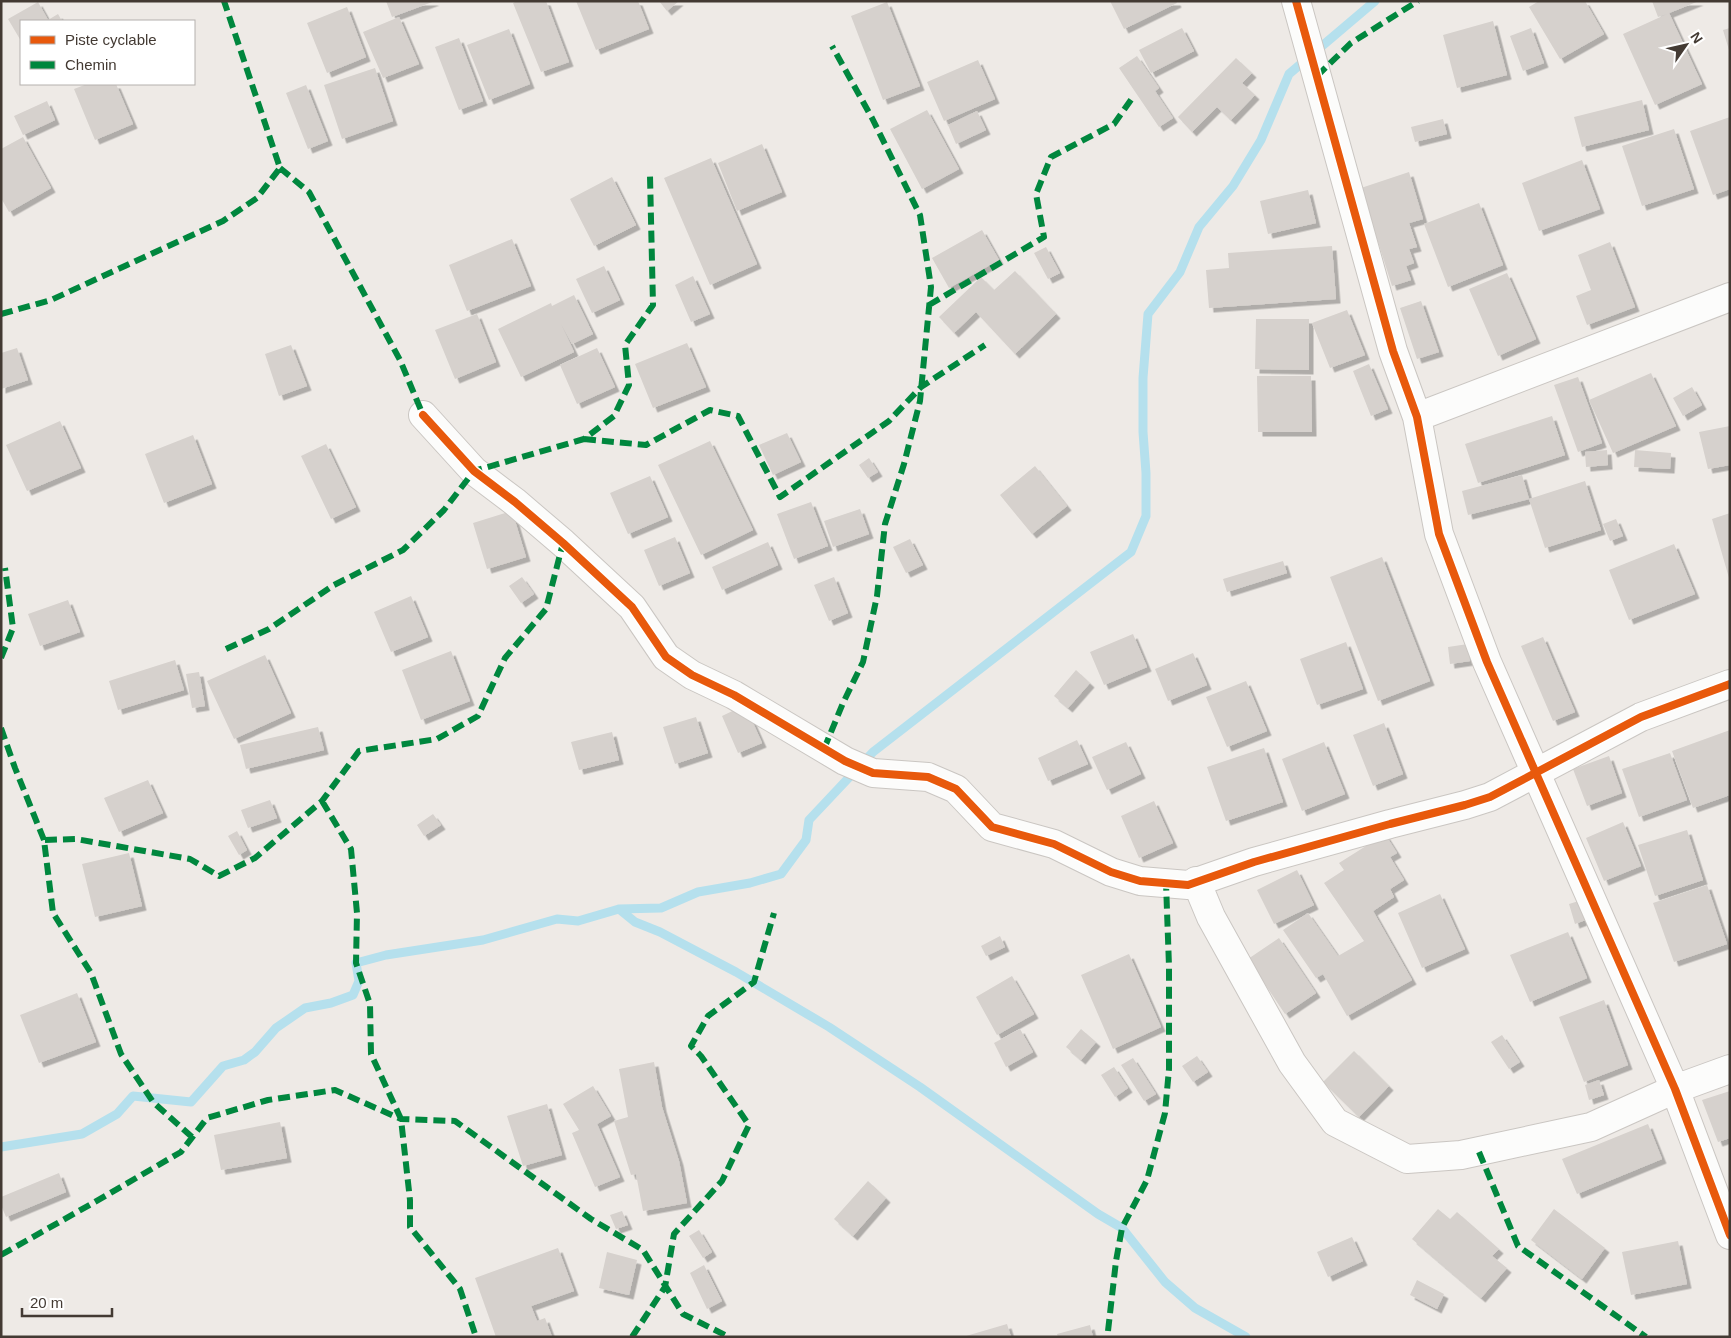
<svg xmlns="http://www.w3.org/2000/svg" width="1731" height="1338" font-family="Helvetica,sans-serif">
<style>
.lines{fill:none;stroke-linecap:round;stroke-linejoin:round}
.stream{stroke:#b5e0ed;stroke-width:9}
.building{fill:#d6d1cd;filter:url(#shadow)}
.minor-casing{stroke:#cac6c2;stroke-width:30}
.minor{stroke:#fcfcfb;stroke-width:28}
.quiet{stroke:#00873e;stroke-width:6;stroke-dasharray:12 6;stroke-linecap:butt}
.cycleway-casing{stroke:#fff;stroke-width:11}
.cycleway{stroke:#e8590c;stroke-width:8}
</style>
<defs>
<filter id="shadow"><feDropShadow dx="4.5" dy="4.5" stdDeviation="0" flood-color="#0004"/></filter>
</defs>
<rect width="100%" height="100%" fill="#eeeae6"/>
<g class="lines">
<path class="stream" d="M619,909L661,908L698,892L750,883L781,874L806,840L809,820L873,752L1131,552L1146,516V473L1143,432V378L1148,314L1180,272L1199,227L1233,186L1261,140L1289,74L1375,1
M1,1147L82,1134L117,1114L133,1096L191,1102L223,1066L244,1060L255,1052L276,1028L305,1008L331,1003L353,995L359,981L356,963L386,955L483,940L557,919L578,921L619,909L635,922L660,932L736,972L829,1027L920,1087L1098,1214L1122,1228L1165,1282L1195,1308L1246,1337"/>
</g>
<path class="building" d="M386,1H435L392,17Z
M517,1H546L569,62L541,72L513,3Z
M576,1H638L649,29L596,50Z
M659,1H679L667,11Z
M1110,1H1176L1177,3L1124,29Z
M1539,1H1585L1604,34L1560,59L1529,7Z
M1652,1H1699L1669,13L1702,84L1655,105L1623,34L1667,14L1658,17Z
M38,2L48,20L58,14L62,21H21V41L8,19Z
M887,2L920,86L883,100L851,16Z
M347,7L366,57L327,73L307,23Z
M399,17L419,64L383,78L363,32Z
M1493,21L1507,75L1457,88L1443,35Z
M1182,28L1194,51L1151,73L1139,50Z
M1531,28L1544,63L1523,71L1510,36Z
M1730,28V50H1729L1723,30Z
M509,29L530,84L489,100L467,45Z
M459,38L483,101L459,110L435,47Z
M1137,56L1159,88L1155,91L1173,118L1159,127L1119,68Z
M1236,58L1252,73L1242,83L1255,95L1231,120L1217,107L1192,132L1178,117Z
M978,60L995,99L944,121L927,82Z
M375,68L393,121L342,139L324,85Z
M87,84H116L133,124L95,140L74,89Z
M306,85L328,141L308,149L286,93Z
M1642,100L1649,130L1582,147L1574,117Z
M47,101L55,120L23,135L14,116Z
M927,110L959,169L922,189L890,129Z
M977,111L986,130L956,144L948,125Z
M1730,117V189L1713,195L1690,131Z
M1443,119L1447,134L1415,142L1411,127Z
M1674,129L1694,189L1642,206L1622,146Z
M23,137L51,188L9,212L1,198V149Z
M762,144L782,192L737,211L718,163Z
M711,158L757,264L710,285L664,178Z
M1582,160L1600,209L1539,231L1522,183Z
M1409,172L1423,219L1409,223L1417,247L1409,249L1414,263L1406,266L1411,280L1392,286L1361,188Z
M612,177L636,225L594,246L570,199Z
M1308,190L1316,223L1268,234L1260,201Z
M1479,203L1503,265L1448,287L1424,224Z
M982,230L999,260L949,288L932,258Z
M512,239L531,286L467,311L449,265Z
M1610,242L1635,307L1587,325L1576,296L1591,290L1578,255Z
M1332,246L1336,299L1209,308L1206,270L1229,268L1228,253Z
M1046,247L1060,273L1048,279L1034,253Z
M604,266L620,300L592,313L576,279Z
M1015,271L1056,314L1015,354L976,312L954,333L939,317L981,277L994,290Z
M1507,273L1536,339L1498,356L1469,289Z
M693,276L710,314L691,322L675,285Z
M574,295L593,334L572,344L561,324L574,352L521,377L498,329L551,303L552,306Z
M1421,301L1439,352L1417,359L1400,308Z
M1347,310L1365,355L1330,368L1312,323Z
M477,314L496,362L455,379L435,330Z
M1256,319H1309V370L1255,369Z
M687,343L706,387L653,408L635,364Z
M291,345L307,386L279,396L265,354Z
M17,348L28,380L1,389V353Z
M597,348L615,387L577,404L560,365Z
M1369,364L1388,409L1371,416L1353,371Z
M1651,373L1676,426L1613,453L1589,400Z
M1257,376H1311L1312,432H1258Z
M1578,377L1602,443L1578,452L1554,385Z
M1692,387L1702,405L1683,416L1673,398Z
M1552,416L1565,455L1478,483L1465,444Z
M60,421L81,468L27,491L6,445Z
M1730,426V465L1708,469L1699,432Z
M787,433L801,462L773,475L759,445Z
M193,435L212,484L164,503L145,454Z
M710,441L753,530L701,555L658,465Z
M326,444L356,507L331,519L301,456Z
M1607,450L1608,465L1586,467L1585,452Z
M1635,450L1671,453L1670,469L1634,467Z
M869,458L878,472L868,478L859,465Z
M1035,466L1067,506L1032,534L1000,495Z
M1522,475L1529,499L1468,515L1462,491Z
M650,476L668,517L628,534L610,493Z
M1585,481L1601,530L1545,548L1529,499Z
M811,502L828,546L794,559L777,514Z
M860,509L869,534L833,547L824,521Z
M512,511L526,557L487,569L473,523Z
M1730,513V578H1729L1712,519Z
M1616,519L1623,536L1610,541L1603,524Z
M675,537L690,573L659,586L644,550Z
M910,539L923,565L906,573L893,547Z
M768,542L778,565L722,590L712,567Z
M1674,544L1695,594L1629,620L1609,570Z
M1382,557L1430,681L1378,701L1330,577Z
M1283,561L1287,573L1227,592L1223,579Z
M522,577L534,594L521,603L509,586Z
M834,577L848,613L829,621L814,585Z
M411,596L428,637L391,652L374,612Z
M68,600L80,632L40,646L28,614Z
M1133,634L1147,667L1104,685L1090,652Z
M1543,637L1575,712L1553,721L1521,646Z
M1346,642L1363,689L1317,705L1300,659Z
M1468,644L1470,661L1450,664L1448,647Z
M451,651L470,701L421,720L402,670Z
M1193,653L1207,685L1168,701L1155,669Z
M265,655L291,713L234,739L207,681Z
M175,660L184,690L118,710L109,681Z
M1076,670L1090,683L1068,708L1054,696Z
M199,672L205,706L192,708L186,674Z
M1246,681L1267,731L1227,747L1206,697Z
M745,705L762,743L738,753L722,716Z
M696,717L708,753L675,764L663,727Z
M1384,723L1403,774L1373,786L1353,735Z
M318,727L324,750L246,769L240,745Z
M1730,730V795L1693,808L1672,751Z
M612,732L619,760L579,770L571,742Z
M1077,740L1088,764L1048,781L1038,758Z
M1126,742L1141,774L1107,790L1092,757Z
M1324,742L1345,794L1302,811L1282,759Z
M1264,748L1283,802L1226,821L1207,767Z
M1670,753L1687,800L1639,817L1622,769Z
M1609,756L1622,793L1587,806L1573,769Z
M148,780L163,813L119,832L104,798Z
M270,800L277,818L248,828L241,810Z
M1154,801L1173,843L1139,858L1121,816Z
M433,814L441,825L424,836L417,825Z
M1623,822L1641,866L1604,881L1586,838Z
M1687,830L1703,880L1655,896L1638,845Z
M237,831L247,850L239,855L228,836Z
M1385,834L1397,853L1390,857L1404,880L1390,889L1394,897L1373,911L1412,980L1347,1016L1323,974L1316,978L1283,930L1308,913L1338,956L1364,941L1324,883L1344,870L1339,863Z
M129,853L142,906L95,917L82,864Z
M1297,870L1314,905L1274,924L1257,890Z
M1707,885L1727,944L1674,962L1653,903Z
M1440,894L1465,949L1422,968L1398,913Z
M1582,900L1588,919L1575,924L1569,904Z
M1568,932L1587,978L1530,1002L1510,955Z
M1000,936L1005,947L986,956L981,946Z
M1279,938L1316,993L1285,1014L1248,959Z
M1129,954L1161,1027L1113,1049L1081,975Z
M1012,976L1034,1014L997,1035L976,997Z
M77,993L96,1042L39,1063L20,1015Z
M1604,1000L1628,1065L1584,1082L1559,1017Z
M1020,1029L1033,1052L1006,1067L994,1043Z
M1081,1029L1096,1042L1081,1060L1066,1047Z
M1502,1035L1520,1062L1509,1069L1491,1042Z
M1354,1051L1389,1086L1359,1117L1323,1082Z
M1197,1056L1208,1072L1193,1082L1182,1066Z
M1133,1058L1156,1094L1144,1101L1121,1065Z
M654,1062L662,1107L679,1161L687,1203L643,1211L636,1174L631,1175L614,1121L628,1117L619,1069Z
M1114,1067L1128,1088L1115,1097L1101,1075Z
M1599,1080L1604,1095L1589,1100L1585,1085Z
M593,1086L611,1116L597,1124L620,1177L595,1187L572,1133L579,1130L563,1104Z
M1730,1091V1138L1718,1142L1702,1100Z
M547,1104L562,1155L523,1166L507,1116Z
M280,1122L287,1158L221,1170L214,1135Z
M1648,1124L1662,1159L1577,1194L1562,1159Z
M59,1173L66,1192L6,1217L1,1205V1197Z
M868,1181L886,1198L853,1236L834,1219Z
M1438,1209L1450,1219L1457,1212L1499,1249L1492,1256L1507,1268L1481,1298L1412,1239Z
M1554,1209L1605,1248L1582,1279L1531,1240Z
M622,1211L628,1225L616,1229L610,1215Z
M699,1230L712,1252L703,1258L689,1236Z
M1352,1237L1363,1261L1328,1277L1317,1252Z
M1678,1241L1687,1284L1631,1295L1622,1252Z
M558,1248L574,1291L531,1306L537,1321L545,1318L552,1337H496L475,1278Z
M607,1252L637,1260L629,1295L599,1288Z
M704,1265L722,1301L707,1309L690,1273Z
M1417,1280L1444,1294L1437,1309L1410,1295Z
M1007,1324L1011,1337H966V1336Z
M1090,1325L1093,1337H1058L1057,1334Z"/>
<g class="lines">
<defs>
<path id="minor" d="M1296,1L1393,351L1417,417L1439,534L1487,662L1675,1089L1730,1235
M423,415L474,471L515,502L563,543L632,607L666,657L692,675L734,695L845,761L873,773L928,777L956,789L992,827L1054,844L1111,872L1140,881L1188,885L1254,862L1390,824L1465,805L1490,797L1641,717L1730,684
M1417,417L1730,297
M1196,881L1211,917L1292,1063L1335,1122L1407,1159L1461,1155L1591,1127L1675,1089L1730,1069"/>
</defs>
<use href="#minor" class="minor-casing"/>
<use href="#minor" class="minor"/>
<path class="quiet" d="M1317,76L1351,43L1418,1
M280,168L309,192L400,360L423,415
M929,305L1044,237L1036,194L1051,157L1114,124L1133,97
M1,314L51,300L223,221L257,198L280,168L224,1
M584,439L646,445L710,410L738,416L780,497L889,421L921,387L985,345
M226,649L269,629L334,585L403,550L444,510L474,471L584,439L614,416L629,385L625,345L653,305L650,176
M1,658L13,628L5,568
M1,728L15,768L44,840
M824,749L843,703L863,662L877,596L885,524L904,464L920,401L931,287L920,215L872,118L832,46
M322,801L351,849L357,913L356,963L370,1004L371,1054L401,1119L410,1200V1227L460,1289L476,1337
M192,1137L153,1102L121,1054L91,973L53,913L44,840L76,839L190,859L219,876L255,858L322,801L359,751L437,739L478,716L505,658L546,609L563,543
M1479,1152L1518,1246L1646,1337
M1,1255L93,1203L181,1152L207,1118L268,1100L335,1090L401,1119L455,1121L591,1219L643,1250L683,1314L729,1337
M1108,1331L1116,1261L1122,1228L1147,1180L1165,1113L1169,1069V966L1166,883
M632,1337L665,1287L674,1234L722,1181L749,1125L701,1056L691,1046L708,1016L754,982L774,913"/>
<defs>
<path id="cycleway" d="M1296,1L1393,351L1417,417L1439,534L1487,662L1675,1089L1730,1235
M423,415L474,471L515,502L563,543L632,607L666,657L692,675L734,695L845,761L873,773L928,777L956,789L992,827L1054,844L1111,872L1140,881L1188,885L1254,862L1390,824L1465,805L1490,797L1641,717L1730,684"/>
</defs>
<use href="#cycleway" class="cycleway-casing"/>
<use href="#cycleway" class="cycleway"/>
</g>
<rect width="1731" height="1338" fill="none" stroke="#433a33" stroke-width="5"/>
<rect x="20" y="20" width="175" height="65" fill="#ffffff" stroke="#b4b0ad"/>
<rect x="30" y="36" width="25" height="8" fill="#e8590c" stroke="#b4b0ad"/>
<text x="65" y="45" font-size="15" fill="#433a33">Piste cyclable</text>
<rect x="30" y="61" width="25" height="8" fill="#00873e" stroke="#b4b0ad"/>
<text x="65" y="70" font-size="15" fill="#433a33">Chemin</text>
<g transform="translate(1686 45) rotate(56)" stroke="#ffffff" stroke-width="4" paint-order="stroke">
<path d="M0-4L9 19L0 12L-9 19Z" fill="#433a33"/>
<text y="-8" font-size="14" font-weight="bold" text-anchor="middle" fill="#433a33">N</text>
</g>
<path d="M22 1308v8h90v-8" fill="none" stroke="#433a33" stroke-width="2.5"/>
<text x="30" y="1308" font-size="15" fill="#433a33" stroke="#ffffff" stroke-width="4" paint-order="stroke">20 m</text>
</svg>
